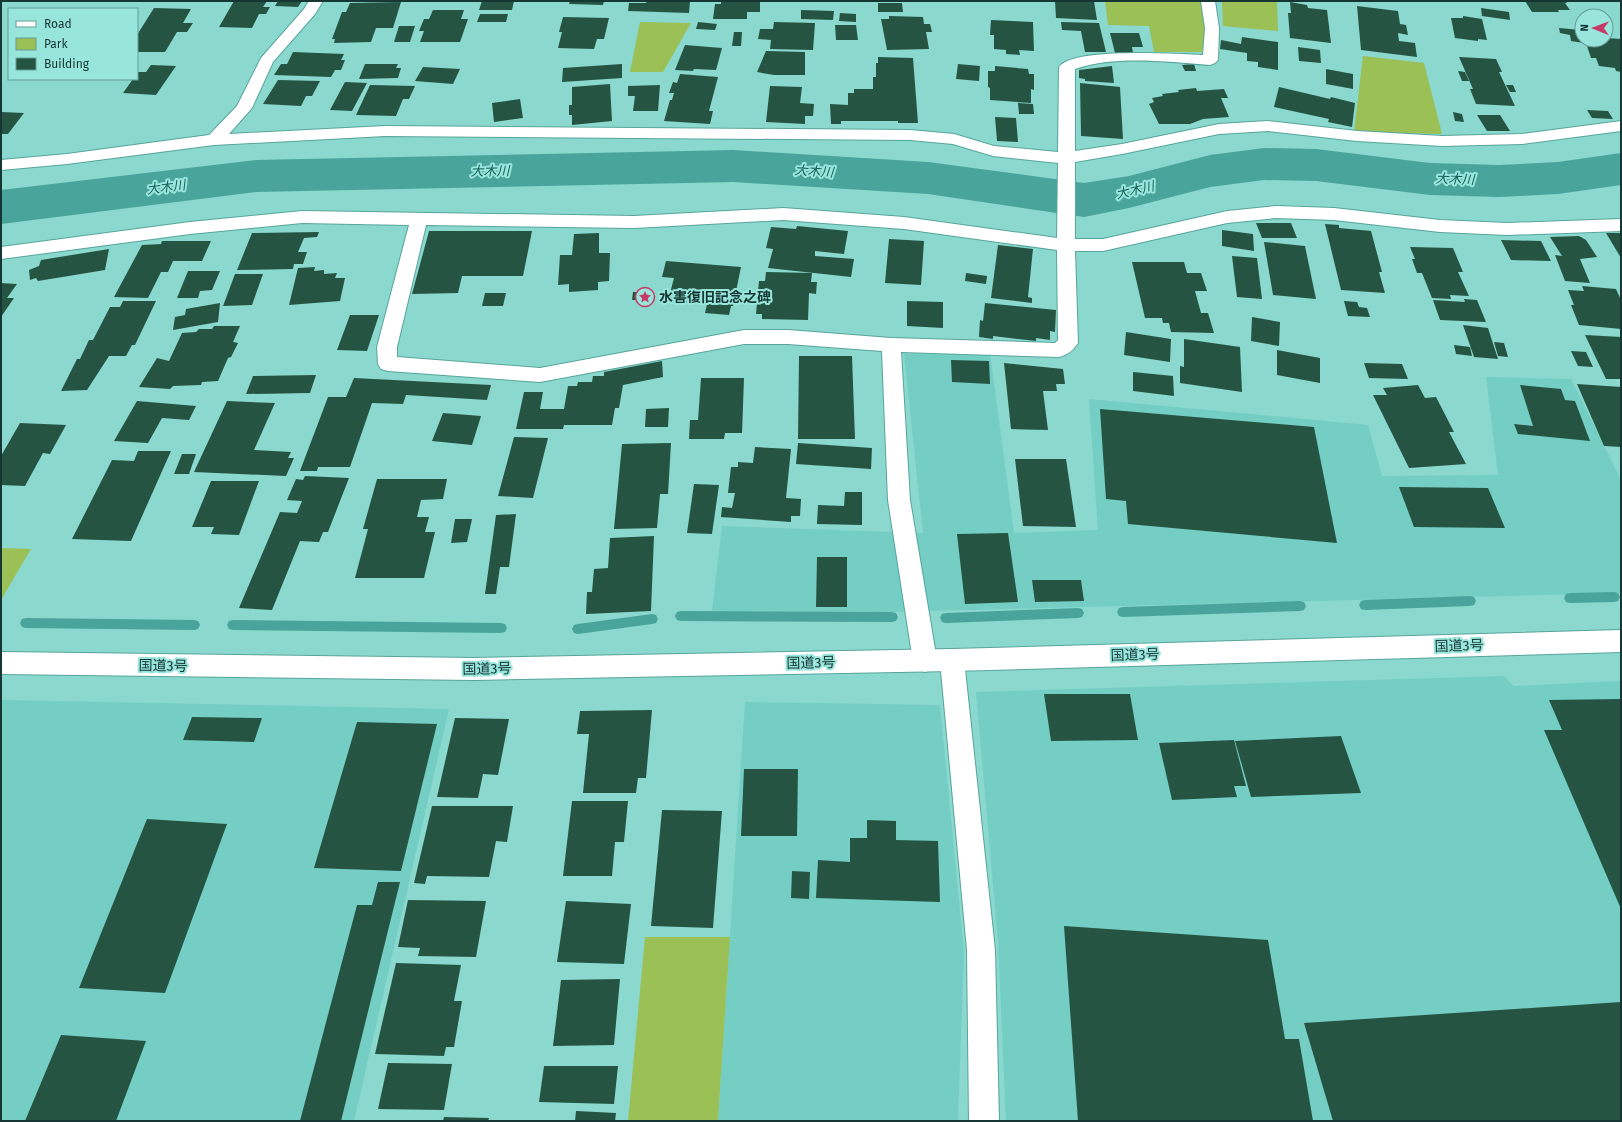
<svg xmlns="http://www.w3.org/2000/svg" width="1622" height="1122" font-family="'Fira Sans','Noto Sans JP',sans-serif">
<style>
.built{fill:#74cec4}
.green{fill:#9bc055}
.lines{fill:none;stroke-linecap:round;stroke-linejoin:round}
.stream{fill:#49a49b;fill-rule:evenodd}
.river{fill:#49a49b;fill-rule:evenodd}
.building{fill:#265442}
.street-casing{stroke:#57a59c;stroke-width:2}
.secondary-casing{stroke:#57a59c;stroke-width:2}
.highway-casing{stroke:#57a59c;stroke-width:2}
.street{fill:#fff;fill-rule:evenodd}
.secondary{fill:#fff;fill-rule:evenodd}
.highway{fill:#fff;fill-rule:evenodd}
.labels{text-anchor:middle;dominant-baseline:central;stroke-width:4;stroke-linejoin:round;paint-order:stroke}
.far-water-label{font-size:13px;font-style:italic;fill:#145f59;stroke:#97e5db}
.poi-label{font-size:14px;font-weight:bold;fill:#153632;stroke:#97e5db;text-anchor:start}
.street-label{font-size:14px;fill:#153632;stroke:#97e5db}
</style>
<rect width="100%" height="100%" fill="#8ad8ce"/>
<path class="built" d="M990,353L1014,533L1098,530L1089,399L1368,425L1382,476L1498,475L1486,377L1571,379L1621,480V593L892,612H712L722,526L923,533L904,354Z
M1504,676L1514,686L1621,681V1121H1006L998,941L976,692Z
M1,700L449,709L354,1121H1Z
M745,702L940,705L964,952L958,1121H718Z"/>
<path class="green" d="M1105,1H1202L1206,27L1202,52H1154L1149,26L1108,25Z
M1222,1H1277L1278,31L1223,26Z
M640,22L691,23L663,72H630Z
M1363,56L1424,63L1442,134L1354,132Z
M1,548L31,549L1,600Z
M645,937H730L718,1121H628Z"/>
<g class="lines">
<path class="stream" d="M1614,592L1618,593L1620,597L1618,601L1614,602L1570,603L1566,602L1564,598L1566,594L1570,593Z
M1470,596L1474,597L1476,601L1474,605L1470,606L1365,610L1361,609L1359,605L1361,601L1365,600Z
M1300,601L1304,602L1306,606L1304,610L1300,611L1123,617L1119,616L1117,612L1119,608L1123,607Z
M1078,608L1082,609L1084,613L1082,617L1078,618L946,623L942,622L940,618L942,614L946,613Z
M681,611L892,612L896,613L898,617L896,621L892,622L681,621L677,620L675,616L677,612Z
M652,614L656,615L658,619L656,623L652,624L578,634L574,633L572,629L574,625L578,624Z
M26,618L194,620L198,621L200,625L198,629L194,630L26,628L22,627L20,623L22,619Z
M233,620L501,623L505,624L507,628L505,632L501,633L233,630L229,629L227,625L229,621Z"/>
<path class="river" d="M1264,148L1316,149L1430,163L1499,165L1558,162L1621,153V185L1558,194L1499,197L1430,195L1316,181L1264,180L1210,187L1129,208L1084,217L928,194L733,182L256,192L1,224V190L256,160L733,150L928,162L1084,183L1129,176L1210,155Z"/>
</g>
<path class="building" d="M234,1H267L263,7H270L266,14H259L252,28L219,27Z
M278,1H302L298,7L275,6Z
M482,1H514L512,10H479Z
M570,1H604L603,5L569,4Z
M647,1H690L689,13L628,11L629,3H646Z
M721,1H760V12H747V19H713L715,4H721Z
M1055,1H1094L1097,20L1056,18Z
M1525,1H1566L1567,3H1565L1570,10H1558L1559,12H1532Z
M401,2L393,28H376L371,42L334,43L335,39H332L342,12H346L350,3Z
M1290,2L1307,5L1308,8L1327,10L1331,43L1290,38L1288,13H1291Z
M878,3H902L903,12H878Z
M1357,6L1398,11L1400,24L1406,25L1408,35L1398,33L1399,41L1415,43L1417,57L1361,50Z
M154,8L191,9L183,23H193L187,32H177L165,52H137V35Z
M1481,8L1509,12L1510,20L1482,16Z
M433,10H464L461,19H468L460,42H420L424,31H419L424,19H429Z
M801,10L834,11L833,20L801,19Z
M840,13L856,14V22L839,21Z
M480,14H508L506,22H477Z
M889,16L923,17L924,24H930L932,32H926L929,49L887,50L881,19H889Z
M1463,16L1482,19L1487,40L1478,39V41L1455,38L1451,18H1463Z
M563,17L609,18L604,39H597L594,49L558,48L562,32H559Z
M991,20L1033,22L1034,51L1019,50L1020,55L1006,54V50L994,49V35H990Z
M698,22L717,24L715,30L696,29Z
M774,22L815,23L813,50L770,49L771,40L758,39L760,29H773Z
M1061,22L1099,23L1106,52H1085L1081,31L1062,30Z
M835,25H856L858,40H836Z
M399,26H415L410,42H394Z
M1559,28L1581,30L1582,40H1584V43L1571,41L1570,35L1560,33Z
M734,32H742L741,46H732Z
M1110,33H1139L1143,47H1132L1133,53H1115Z
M1242,37L1278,42V70L1258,67V62L1247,61V53L1220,49L1221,40L1241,44Z
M1606,38L1621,39V72L1616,71L1615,68L1599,66L1596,58H1591L1587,46L1591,47L1589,40H1606Z
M685,45L722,48L716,70L694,69L693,71L675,70Z
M1298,47L1320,50L1321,63L1299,61Z
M766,51L805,52V75H774L757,72Z
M293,52L344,54L341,60H345L341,70H335L331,77L274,75L281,64H287Z
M878,57L913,58L918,123H898V121H841V124H831L830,104L848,105V93H854V89H873V77H876V63H878Z
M1459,57L1496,59L1502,72H1499L1515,106L1476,104L1470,89H1473Z
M365,64H398L396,68H401L398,78L359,79Z
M622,64V78L562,82L563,68Z
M958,64L980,66L979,81L956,79Z
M1194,64L1196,71H1185L1182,65Z
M151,65L176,66L156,95L123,93L133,79H137L138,72H146Z
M995,66L1028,69L1029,74H1034V90L1031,89V103L990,100V88L988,87V71H995Z
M1112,66L1114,83L1085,81V79L1079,78V70Z
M423,67L460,69L453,84L415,81Z
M1326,69L1353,74V89L1326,84Z
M1458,71L1465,72L1469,81H1462Z
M680,74L718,77L709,111H713L710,124L664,121L670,100H672L674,93H669L673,82L677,83Z
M278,80L320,81L312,96H306L301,106L263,104Z
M345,82L367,83L352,111L330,110Z
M1080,83L1120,87L1123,139L1081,136Z
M610,84L612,121L572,125V115H569V105H572V87Z
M370,85L415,86L409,99H403L396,116L356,115Z
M660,85L658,111H633L635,96H628V86Z
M1506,85H1513L1516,92H1510Z
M770,86L802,87L800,103L814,104L813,116H805V124L766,122Z
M1279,87L1330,99L1331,97L1355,103L1352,127L1328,122L1329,119L1274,107Z
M1196,88L1197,91L1224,89L1228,98H1221L1229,117L1203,119L1190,124H1159L1149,104L1154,102L1152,98L1163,96L1162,94L1179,92L1178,90Z
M520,99L523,118L494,122L492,103Z
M1018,103L1033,104L1034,114H1019Z
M1587,110L1608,111L1613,119L1592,118Z
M1,112L24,113L8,134H1Z
M1453,112L1462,114L1464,122L1455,121Z
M1477,115H1500L1510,131H1487Z
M995,117L1016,118L1018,142L997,141Z
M1256,223H1291L1297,238H1262Z
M1325,224L1339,225V228L1371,231L1382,272H1379L1385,293L1341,290Z
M797,226L848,231L844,254L815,251V256L854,259L851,277L768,268L773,249L766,248L771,227L796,229Z
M1222,230L1253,234L1254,251L1222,246Z
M429,231H532L523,276H462L458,293L412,294Z
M319,232L317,237L304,238L298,252H307L303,264H294L293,269L237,270L252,233Z
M599,233V253H610L609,281L598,282V290L569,292V284L558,285L560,255H572L574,234Z
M1606,233H1621V258Z
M1579,236L1586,240L1597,257L1580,259L1590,283L1565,281L1555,255L1562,256L1550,237Z
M889,239L924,241L921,285L885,283Z
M1501,240L1541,241L1551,261L1511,260Z
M162,241H211L202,261H173L168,272H161L148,298L114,297L142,245L161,244Z
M1264,242L1305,246L1316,299L1273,295Z
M998,245L1033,249L1028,297L1032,298V303L991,298Z
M1410,247L1453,248L1463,272H1458L1469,296L1450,295L1451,299L1432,298L1422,273H1417L1412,259H1415Z
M109,249L105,270L38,281L36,278L30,280L29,270L39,266L41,260Z
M1232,256L1257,258L1262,299L1237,297Z
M666,261L741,267L733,306H731L729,315L705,313L707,304L668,301L674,278L662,277Z
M1132,262H1184L1187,273H1201L1207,291H1195L1201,313H1208L1214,333L1171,332L1169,323H1163L1162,318H1145Z
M315,267L314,271L324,270V274L337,273L335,278H345L340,301L289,305L298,268Z
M188,271H220L212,290L200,291L198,298H177Z
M766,272L812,273L811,282H817L816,294L809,293L808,320L762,319V314H756L759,281H765Z
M966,273L987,276L986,284L965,281Z
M235,274H263L252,305L223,306Z
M1,283L17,284L7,298H14L1,317Z
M1582,286L1616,289L1621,300V329L1579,325L1571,305H1574L1568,290L1584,291Z
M633,292H643L641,300H632Z
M485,293H506L503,306H482Z
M1464,299L1477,300L1486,322L1440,320L1433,300L1465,302Z
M123,301H156L135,345H132L126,356H109L87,390L61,391L77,359H80L89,340H93L110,307H120Z
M907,301L943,302V328L907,326Z
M1344,301L1357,302L1359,307L1367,308L1370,317L1348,316Z
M220,303L218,322L173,330L175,317L185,315L186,309Z
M985,303L1056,310L1055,332L1050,331V340L1036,338V341L993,336V339L979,337L980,320L983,321Z
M350,315H379L367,351L337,350Z
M1252,317L1280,322L1279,346L1251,341Z
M1463,325L1488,328L1498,359L1474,357Z
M214,326H240L233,342L238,343L231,357L228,358L218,381L202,382L201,385L173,386L170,389L139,387L157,358L169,361L182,333L196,332L199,329H212Z
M1126,332L1171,339L1170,362L1124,355Z
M1585,335L1621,337V379H1606Z
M1184,339L1240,347L1242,392L1180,383V366L1184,367Z
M1494,342L1504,343L1508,357L1498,356Z
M1454,345L1470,347L1472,356L1456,354Z
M1277,350L1320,358V383L1277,375Z
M1571,351L1586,352L1593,367L1578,366Z
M799,356H852L855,439H798Z
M951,360L989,361L990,384L952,382Z
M662,361L663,377L623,385L619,408H615L612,425H564L563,429H516L524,392H543L540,409H564L568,386H577L578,382H592L593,376H604V372Z
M1004,363L1063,369L1065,384H1056L1057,391H1043L1048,430L1011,429Z
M1364,363L1402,364L1408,379L1369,378Z
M1133,372L1173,376L1174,396L1133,391Z
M316,375L310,393L246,394L253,376Z
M354,378L491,385L487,400L406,395L403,404L372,403L350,467H318L317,471H300L328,397H346Z
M701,378H744L742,433H725L724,439H689L690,420H698Z
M1577,384L1621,387V447L1604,446Z
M1418,385L1425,398L1436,397L1454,432H1449L1466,464L1409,468L1373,395H1387L1383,388Z
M1520,385L1561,389L1565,400L1575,401L1590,441L1518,434L1514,424L1533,426Z
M137,401L196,406L189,420L162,418L148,443L114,441Z
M227,401L275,403L254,450L291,452L288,458H294L286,476L194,472Z
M669,408L668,427H645L646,409Z
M1100,409L1314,427L1337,543L1128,524L1126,501L1106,499Z
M443,413L481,416L472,445L432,441Z
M20,423L66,425L50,454L43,453L25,486L1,485V456Z
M514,437L548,438L533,498L498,496Z
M671,443L668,494H660L657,528L614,529L622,444Z
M798,443L872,448L871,469L796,464Z
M755,447L791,449L786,498L801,499L800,516H791V522L721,517L722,507L732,508L735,493H728L731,467H738V462L753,463Z
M138,451H171L131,541L72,539L112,460L134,461Z
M182,454H196L189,474H174Z
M1015,459H1066L1076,527L1023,526Z
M305,476L349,478L328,532H323L319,542L300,541L272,610L239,608L280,512L297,513L302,501L287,500L296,479L303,480Z
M377,479H447L443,499L421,500L417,517H429L425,532H435L424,578H355L368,529H363Z
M211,481H259L239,535L211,534L214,527H192Z
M694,484L719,485L712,534L687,533Z
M1399,487L1488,488L1505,528L1414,527Z
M845,492H862V525L817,524L818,505L844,506Z
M516,514L509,567H500L496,594H485L496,515Z
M455,519H472L467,542L451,543Z
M1008,533L1018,602L965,604L957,534Z
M654,536L651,611L586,614L587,592H592L594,569L608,568L610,538Z
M817,557H847V607H816Z
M1032,580H1081L1084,601L1035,602Z
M1044,694H1130L1138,740L1051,741Z
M1621,699V909L1544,730H1562L1549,700Z
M652,710L646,778H638L636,793H583L589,734H577L580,711Z
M192,717L262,718L254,742L183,740Z
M455,718L509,719L498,775L483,774L478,798L437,797Z
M357,722L437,724L401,871L314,868Z
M1341,736L1361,793L1251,797L1235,741Z
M1234,740L1246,786H1234L1237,797L1172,800L1159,743Z
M744,769H798L797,836H741Z
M572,801H628L624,842H615L612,876H563Z
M432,806H513L507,842L496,841L489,877L427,876L425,884L414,883Z
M662,810L722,811L713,928L651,926Z
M147,819L227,824L165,993L79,988Z
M867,820L896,821V840L938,841L940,902L816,898L818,860L850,862V838H867Z
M792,871L810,872L809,899L791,898Z
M378,882H400L341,1121H300L357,905H372Z
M408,900L486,901L476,957L418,956L420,948L398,947Z
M566,901L631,904L624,964L557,962Z
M1064,926L1268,940L1285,1039H1299L1313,1121H1078Z
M396,963L461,965L454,1001H462L454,1047H446L444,1056L375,1054Z
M620,979L614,1045L553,1046L561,980Z
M1621,1002V1121H1333L1304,1023Z
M61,1035L146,1041L116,1121H25Z
M388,1063L452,1064L444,1110L378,1109Z
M544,1066H618L614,1104L539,1102Z
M576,1111L616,1113L615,1121H575Z
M444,1117L489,1118L488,1121H443Z"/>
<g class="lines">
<defs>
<path id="street" d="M309,1H323L315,14L273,62L252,108L229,134L385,126L910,130L954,134L994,146L1058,152L1059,67C1073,47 1178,54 1203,55L1205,28L1201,1H1215L1219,28L1218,60L1215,63L1210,65C1168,62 1115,55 1075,69V151L1122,144L1219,124L1268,121L1357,131L1442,136L1522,134L1621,121V131L1522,144L1442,146L1357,141L1268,131L1219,134L1122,154L1075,162V239H1103L1227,211L1276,206L1334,208L1440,220L1507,223L1621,219V231L1507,235L1440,232L1334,220L1276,218L1227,223L1103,251H1075L1078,343C1073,351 1067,355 1059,357L901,352L910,500L937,661L933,669L925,672L917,669L913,661L888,500L882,351L788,344H744L540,382L388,371L381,369L378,364L377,347L409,225L302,223L190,234L1,259V247L190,222L302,211L634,216L783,208L904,217L1057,238L1058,163L993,156L953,144L910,140L385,136L214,145L67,164L1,170V160L67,154L209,135L237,106L261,58L304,9ZM783,220L904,229L1057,250L1058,340L1055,343L891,338L788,330H744L540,368L397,357V347L426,225L634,228Z"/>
<path id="secondary" d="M952,649L960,652L964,660L995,950L999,1121H969L967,950L940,660L944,652Z"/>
<path id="highway" d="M1621,630V652L952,671L474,680L1,674V652L474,658L952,649Z"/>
</defs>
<use href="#street" class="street-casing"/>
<use href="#secondary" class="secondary-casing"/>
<use href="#highway" class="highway-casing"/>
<use href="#street" class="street"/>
<use href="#secondary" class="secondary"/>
<use href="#highway" class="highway"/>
</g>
<defs>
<symbol id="sight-ring" viewBox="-11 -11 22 22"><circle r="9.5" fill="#97e5db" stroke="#c73a67" stroke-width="1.5"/><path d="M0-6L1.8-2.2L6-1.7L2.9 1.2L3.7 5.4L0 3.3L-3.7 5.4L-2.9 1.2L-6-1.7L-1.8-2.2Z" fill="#c73a67"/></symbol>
</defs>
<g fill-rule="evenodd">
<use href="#sight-ring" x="634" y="286" width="22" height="22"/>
</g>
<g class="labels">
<g class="far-water-label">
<text transform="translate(490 171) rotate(-1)">大木川</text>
<text transform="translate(814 171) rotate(4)">大木川</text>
<text transform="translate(1455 179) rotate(2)">大木川</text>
<text transform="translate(166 187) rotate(-7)">大木川</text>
<text transform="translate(1135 190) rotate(-13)">大木川</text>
</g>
<g class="poi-label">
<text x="659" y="297">水害復旧記念之碑</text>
</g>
<g class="street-label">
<text transform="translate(1459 646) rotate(-2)">国道3号</text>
<text transform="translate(1135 655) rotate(-2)">国道3号</text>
<text transform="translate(811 663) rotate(-1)">国道3号</text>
<text transform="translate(163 666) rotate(1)">国道3号</text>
<text transform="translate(487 669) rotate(-1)">国道3号</text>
</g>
</g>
<rect width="1622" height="1122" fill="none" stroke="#153632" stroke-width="4"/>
<rect x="8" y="8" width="130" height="72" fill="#97e5db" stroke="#639f97"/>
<rect x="16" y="21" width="20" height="6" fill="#ffffff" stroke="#639f97"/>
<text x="44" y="28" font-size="12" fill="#153632">Road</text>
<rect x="16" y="38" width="20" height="12" fill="#9bc055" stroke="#639f97"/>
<text x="44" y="48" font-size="12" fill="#153632">Park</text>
<rect x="16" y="58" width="20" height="12" fill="#265442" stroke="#639f97"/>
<text x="44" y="68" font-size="12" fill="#153632">Building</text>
<g transform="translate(1594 28) rotate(271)"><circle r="19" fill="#97e5db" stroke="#639f97"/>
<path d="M0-3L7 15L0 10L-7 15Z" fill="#c73a67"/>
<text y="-6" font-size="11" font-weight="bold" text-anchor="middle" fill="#153632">N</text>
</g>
</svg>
